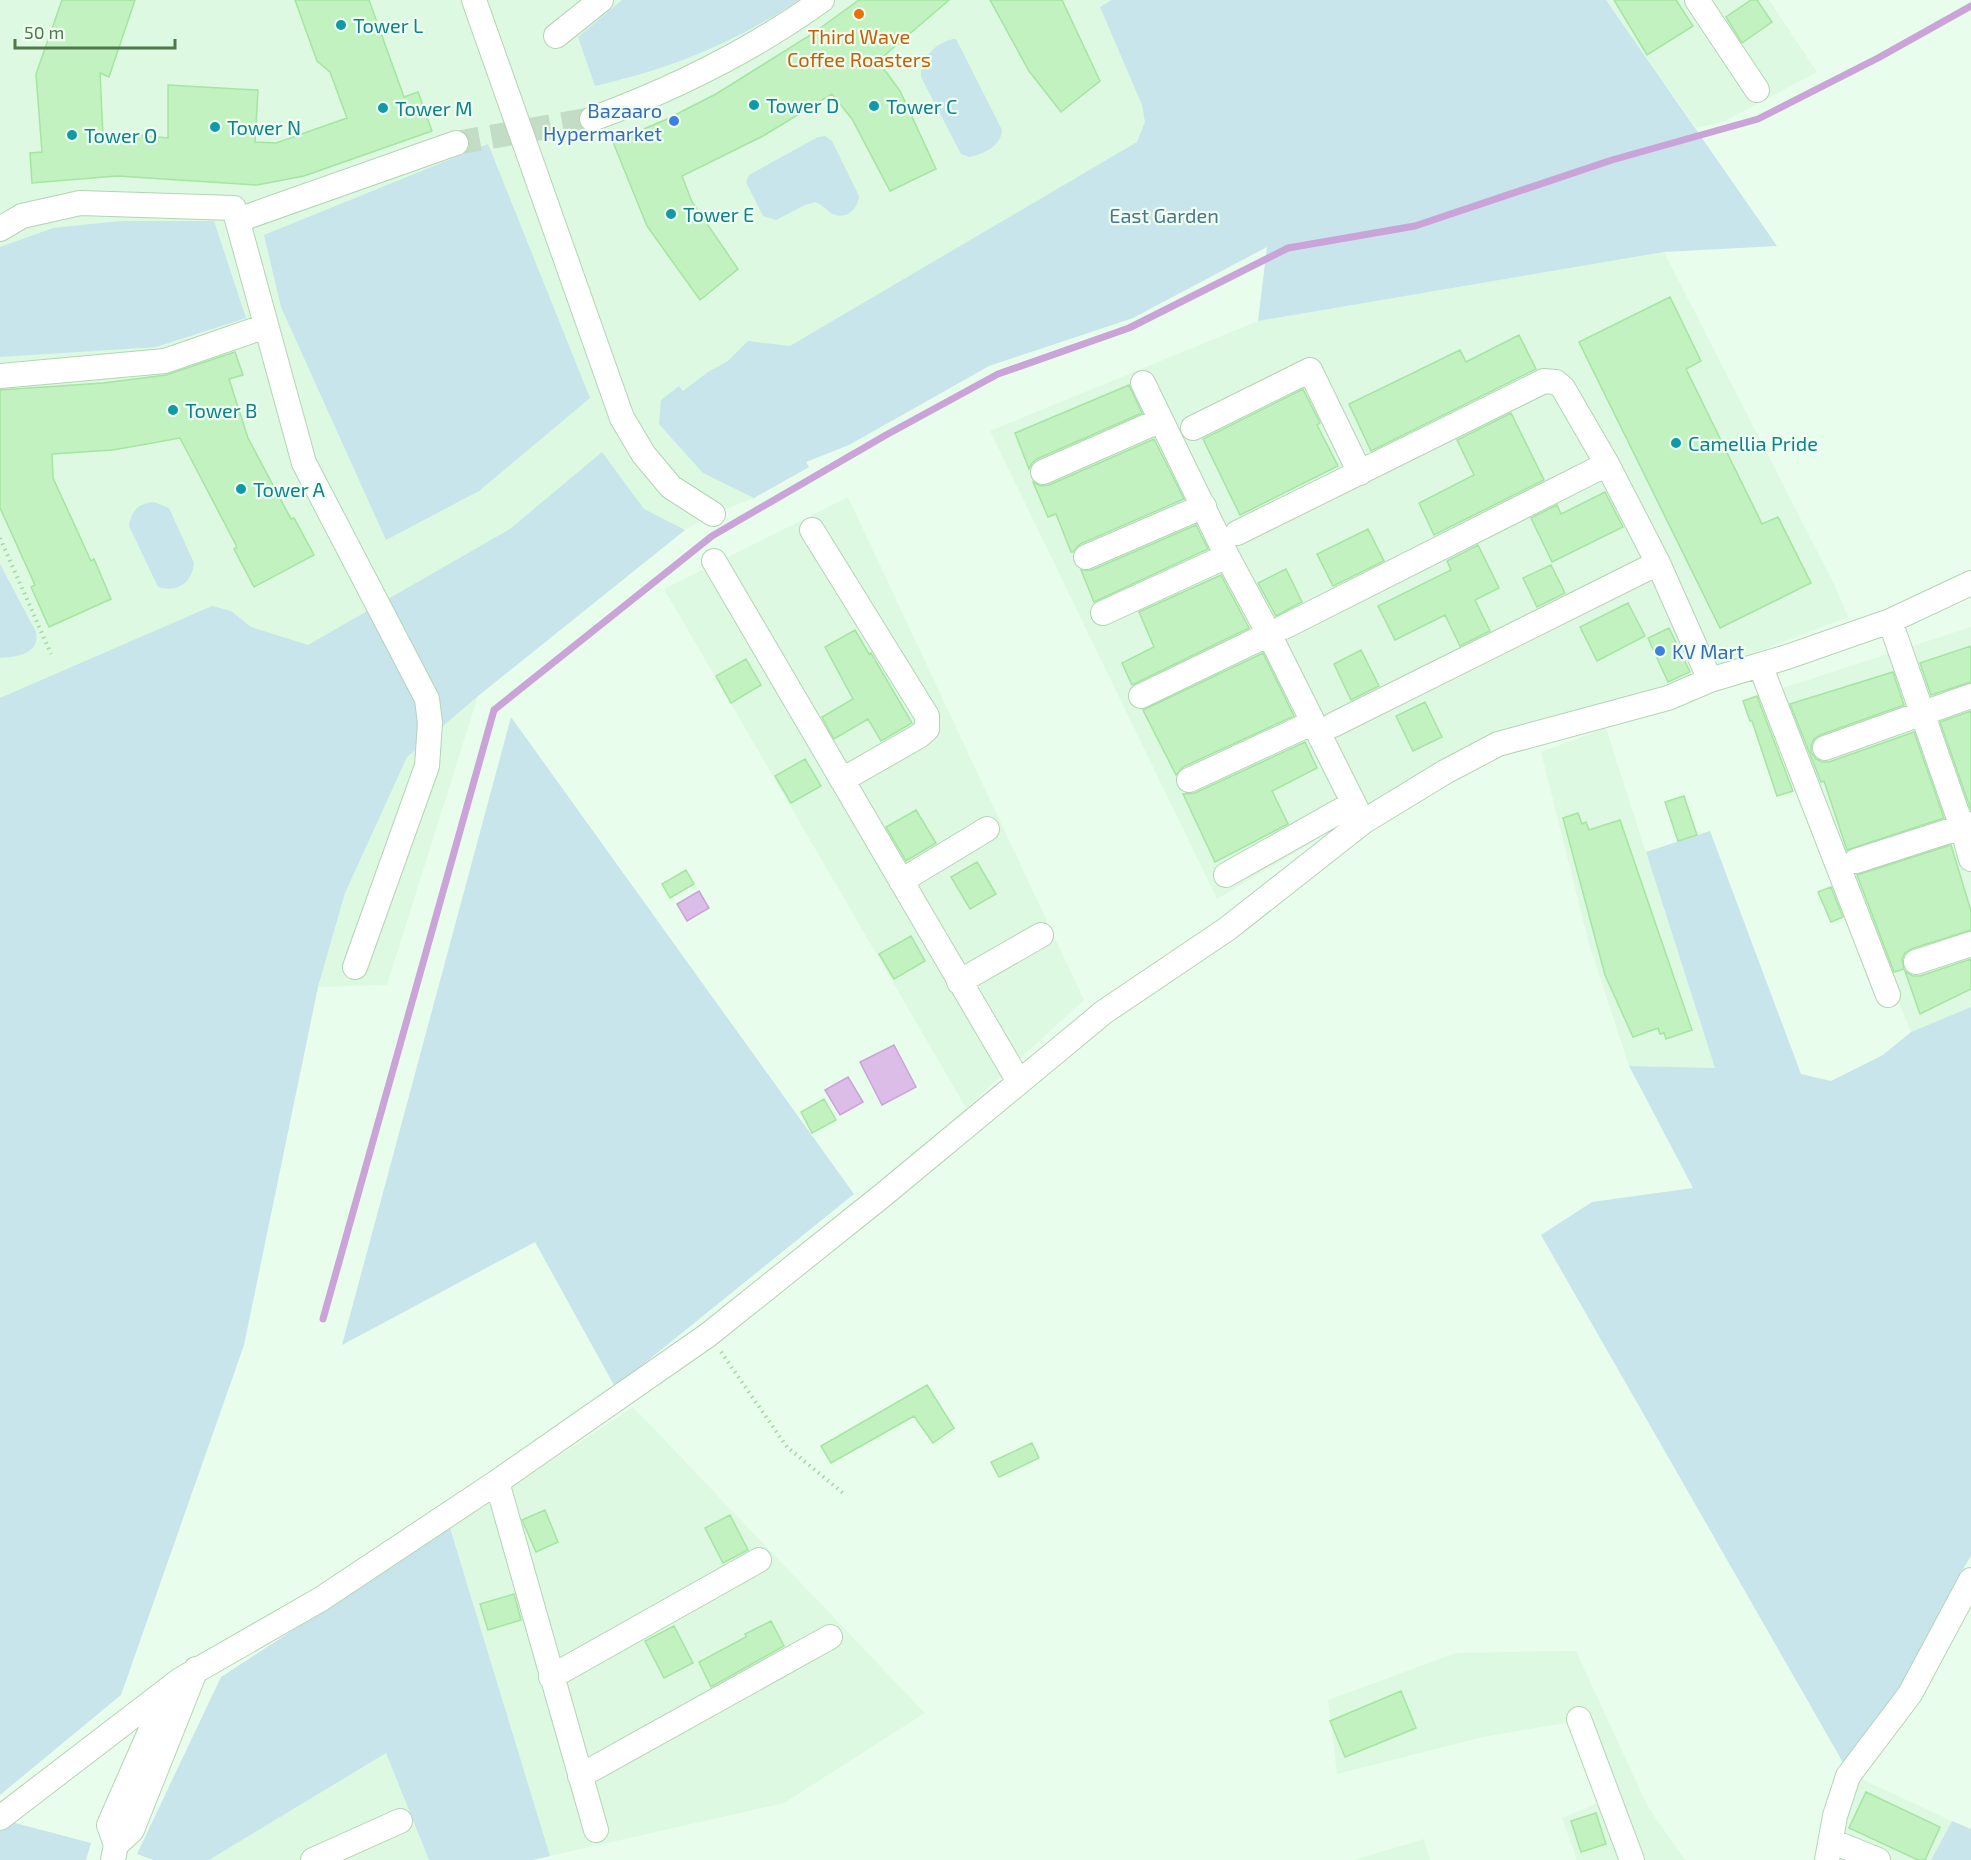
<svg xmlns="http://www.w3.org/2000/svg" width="1971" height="1860" font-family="'Exo 2',sans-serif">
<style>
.residential{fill:#ddf9e1}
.green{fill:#c7e5eb}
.water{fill:#dbbde7;stroke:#caa3d9;stroke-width:1.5}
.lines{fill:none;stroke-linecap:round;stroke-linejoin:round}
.stream{stroke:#caa3d9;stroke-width:7}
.building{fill:#c2f2c0;stroke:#a4e5a1;stroke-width:1.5}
.minor-tunnel{stroke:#c2dcc5;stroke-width:24;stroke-dasharray:24 12;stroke-linecap:butt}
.minor-casing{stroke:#b4d4b5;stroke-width:26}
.path{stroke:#a5d8a3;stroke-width:4;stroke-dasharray:1.5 4.5;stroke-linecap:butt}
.minor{stroke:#fff;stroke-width:24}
.food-dot{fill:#e8710a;stroke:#f0fff2;stroke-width:2}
.culture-dot{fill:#0f9aa8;stroke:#f0fff2;stroke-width:2}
.shop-dot{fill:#3f7fe0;stroke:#f0fff2;stroke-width:2}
.labels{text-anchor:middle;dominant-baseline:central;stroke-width:4.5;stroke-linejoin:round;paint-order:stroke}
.culture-label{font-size:20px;fill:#0d838f;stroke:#f0fff2;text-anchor:start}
.food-label{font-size:20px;fill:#c56008;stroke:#f0fff2}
.shop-label{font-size:20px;fill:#366cbe;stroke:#f0fff2;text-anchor:end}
.park-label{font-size:20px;fill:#497789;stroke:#f0fff2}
</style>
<rect width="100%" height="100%" fill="#e9fded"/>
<path class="residential" d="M0,0H1152L1208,134L1133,318L989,366L849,445L806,462L809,467L754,498L713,514L685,530L478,696L387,985L318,987L345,893L0,755Z
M1606,0H1769L1817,72L1725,121L1696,128Z
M1664,252L1834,584L1848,617L1721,666L1470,750L1217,899L990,431L1258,321Z
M848,497L1084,1000L966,1108L664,589Z
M1971,627V1007L1911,1032L1770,692Z
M1606,728L1715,1068L1629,1066L1589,944L1541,752Z
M633,1407L925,1713L784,1803L550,1856L450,1528Z
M1576,1651L1648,1807L1685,1860H1577L1562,1818L1600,1802L1574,1726L1565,1723L1483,1737L1337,1774L1328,1700L1456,1653Z
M386,1752L429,1860H209Z
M1859,1778L1952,1821L1931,1860H1857L1835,1855Z
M1424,1839L1430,1860H1354Z"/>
<path class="green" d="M622,0H799C734,43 671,69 595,86L578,37Z
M1112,0H1606L1777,246L1664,252L1258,321L1267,247L1133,318L989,366L849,445L806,462L809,467L754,498L703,473L659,424L661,400L679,386L683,391L708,372L728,361L748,341L790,346L1137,142L1145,122L1142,105L1100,7Z
M956,39L1002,130C1001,146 984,154 969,157L961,154L921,77C920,58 938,40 956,39Z
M825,136L832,141L859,196C858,210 845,221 831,213C825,209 822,204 815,202L805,205L776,220L763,216L746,182L749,175L818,137Z
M488,144L590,398L479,491L386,540L281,307L264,235Z
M120,221H214L246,318L156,347L0,357V247L53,228Z
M602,452L644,509L685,530L478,696L407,757L345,893L318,987L244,1345L121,1695L0,1795V698L212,606L231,611L251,627L308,645L510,529Z
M154,502L169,508L194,563C192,583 177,593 158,587L129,526C131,511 139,503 154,502Z
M0,564L36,632C40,654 17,657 0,658Z
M511,717L854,1194L615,1387L535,1242L342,1345Z
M1710,831L1801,1074L1831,1081L1883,1055L1911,1032L1971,1007V1556L1958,1577L1899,1689L1845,1766L1541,1235L1592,1202L1693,1188L1629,1066L1715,1068L1646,852Z
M450,1528L550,1856L533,1860H429L386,1753L209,1860H153L137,1854L221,1677Z
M0,1819L91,1843L86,1860H0Z
M1952,1821L1971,1829V1860H1931Z"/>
<path class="water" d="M699,891L709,908L687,921L677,904Z
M894,1045L916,1087L882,1105L860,1062Z
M848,1077L863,1102L840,1115L825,1090Z"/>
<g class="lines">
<path class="stream" d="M323,1319L494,710L712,536L886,435L998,374L1129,328L1288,248L1415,226L1612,160L1758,119L1878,58L1971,6"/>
</g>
<path class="building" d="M62,0H135L109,77L100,73L103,136L125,134L168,138V85L258,90L255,142L276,143L347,118L330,72L317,61L295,0H369L404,97L418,92L432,131L304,176L257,185L117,176L32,183L30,153L42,152L36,74Z
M859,0H949L878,61L900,91L936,169L890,191L852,119L832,94L763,136L682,176L692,202L738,269L700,300L647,226L613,142L665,120L716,94L812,34Z
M990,0H1062L1100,81L1061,112L1029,71Z
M1614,0H1676L1693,26L1647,55Z
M1751,0H1757L1772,22L1742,43L1726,17Z
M1670,297L1701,361L1686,369L1762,524L1778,517L1811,583L1720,628L1579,342Z
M1519,335L1536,369L1371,451L1349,404L1460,350L1466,362Z
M235,352L243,375L229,379L248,438L291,519L294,518L314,555L254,587L234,549L237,547L180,438L113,450L52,454L53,478L91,561L94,559L111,599L49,627L31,587L35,585L0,508V390L103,383L166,375Z
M1129,385L1142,413L1037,459L1032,463L1029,469L1015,433Z
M1303,389L1320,423L1317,425L1338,466L1240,515L1203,439Z
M1511,413L1544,480L1434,535L1419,503L1474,475L1457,440Z
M1154,439L1184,499L1080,544L1073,552H1071L1056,514L1048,517L1033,482L1041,486L1049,485Z
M1605,492L1623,527L1552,562L1531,518L1557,505L1561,514Z
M1196,525L1208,549L1094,602L1081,570H1092Z
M1368,529L1384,561L1333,586L1317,554Z
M1478,545L1499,588L1475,600L1490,631L1460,646L1445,615L1395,640L1378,606L1451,570L1447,561Z
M1551,565L1565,593L1537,607L1523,578Z
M1286,569L1302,602L1276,616L1258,583Z
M1221,575L1249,628L1132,685L1122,663L1154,647L1139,612Z
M1628,603L1645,636L1597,661L1580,627Z
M1669,628L1690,672L1668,682L1648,638Z
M855,630L869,654L871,653L912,723L881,741L868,719L834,739L822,717L853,699L825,647Z
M1971,646V682L1931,695L1920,663Z
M1361,650L1379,686L1351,700L1334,664Z
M1263,653L1294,716L1183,767L1176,775L1143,710Z
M746,659L761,685L731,703L716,676Z
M1893,672L1904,705L1820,735L1814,739L1811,746V752L1816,759L1822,762H1829L1914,732L1944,818L1847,850L1824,781L1821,782L1790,704Z
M1757,696L1793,791L1777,796L1752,721H1750L1743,701Z
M1425,702L1442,737L1413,751L1396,716Z
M1971,711V810L1940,722Z
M1305,742L1317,768L1272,791L1288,824L1215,862L1183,794L1195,793Z
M805,759L821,786L791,803L775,776Z
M1684,796L1697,835L1678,841L1665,802Z
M916,810L936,843L906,861L886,827Z
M1578,813L1582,824L1586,822L1589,830L1620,820L1692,1030L1666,1039L1664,1033L1660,1034L1658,1028L1633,1037L1605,975L1563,818Z
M1951,845L1971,911V930L1911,949L1905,953L1902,959L1904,969L1894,972L1857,875Z
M977,862L996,894L970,909L951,877Z
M686,870L694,884L670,898L662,884Z
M1831,887L1843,917L1831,922L1818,892Z
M911,936L925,961L894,979L879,954Z
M1971,959V989L1920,1014L1905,971L1913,976H1920Z
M824,1099L836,1120L812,1133L801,1112Z
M927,1385L954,1428L933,1443L914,1416L831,1463L821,1446Z
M1032,1443L1039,1458L999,1477L991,1462Z
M545,1510L558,1542L536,1552L522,1520Z
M730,1515L748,1550L723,1563L705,1528Z
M514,1594L521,1620L488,1630L480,1604Z
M771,1621L784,1646L711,1687L699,1662L746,1637L745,1634Z
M674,1626L693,1663L664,1678L645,1641Z
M1401,1691L1416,1728L1345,1757L1330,1721Z
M1866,1792L1940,1827L1925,1860H1918L1849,1828Z
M1596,1813L1606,1844L1581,1852L1571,1821Z"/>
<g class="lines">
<path class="minor-tunnel" d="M456,143L592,119"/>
<defs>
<path id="minor" d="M474,0L622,418L644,455L671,487L713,514
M1697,0L1757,90
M556,36L601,0
M592,119C674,89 751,51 822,0
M238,220L456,143
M0,229L22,216L80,203L234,208L304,463L427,699L430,723L427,766L355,967
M0,376L165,361L266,326
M1143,383L1227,556L1269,634L1363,822
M1193,428L1310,370L1360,473
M1043,472L1161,420
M812,530L927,716V729L919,736L842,780
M1237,533L1544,381L1556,382L1563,388L1607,464L1658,563L1710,680
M1086,557L1204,506
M714,561L1019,1082
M1103,613L1227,556
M1890,621L1962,827L1971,859
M1284,627L1607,464
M1760,665L1888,995
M1141,696L1269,634
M1333,725L1658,563
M1825,748L1971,696
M1189,780L1312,723
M1856,861L1971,824
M1226,875L1352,804
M901,881L987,829
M1916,962L1971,944
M959,982L1041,935
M497,1482L596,1830
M551,1677L759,1560
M1579,1719L1632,1860
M580,1776L830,1637
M0,1818L180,1680L321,1599L497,1482L708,1335L883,1195L1104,1012L1227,929L1363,822L1445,772L1498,744L1668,698L1710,680L1787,657L1890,621L1971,583
M1831,1841L1878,1860
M116,1845L109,1825L168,1691
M113,1860L116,1845L132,1830L196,1669
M313,1860L400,1821
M1827,1860L1835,1816L1848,1776L1910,1694L1971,1580"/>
</defs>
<use href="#minor" class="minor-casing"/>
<path class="path" d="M0,538L51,654
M721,1352L787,1447L843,1493"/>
<use href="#minor" class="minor"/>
</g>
<circle class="food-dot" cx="859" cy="14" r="6"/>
<g class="culture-dot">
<circle cx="341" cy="25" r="6"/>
<circle cx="754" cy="105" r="6"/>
<circle cx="874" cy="106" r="6"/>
<circle cx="383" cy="108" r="6"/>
<circle cx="215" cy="127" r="6"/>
<circle cx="72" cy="135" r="6"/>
<circle cx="671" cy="214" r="6"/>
<circle cx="173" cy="410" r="6"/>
<circle cx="1676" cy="443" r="6"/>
<circle cx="241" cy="489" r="6"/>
</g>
<g class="shop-dot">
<circle cx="674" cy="121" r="6"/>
<circle cx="1660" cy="651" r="6"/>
</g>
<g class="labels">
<g class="culture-label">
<text x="353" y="25">Tower L</text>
<text x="766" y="105">Tower D</text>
<text x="886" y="106">Tower C</text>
<text x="395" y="108">Tower M</text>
<text x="227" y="127">Tower N</text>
<text x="84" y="135">Tower O</text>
<text x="683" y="214">Tower E</text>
<text x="185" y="410">Tower B</text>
<text x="1688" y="443">Camellia Pride</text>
<text x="253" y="489">Tower A</text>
</g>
<g class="food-label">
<text x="859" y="36">Third Wave<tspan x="859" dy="23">Coffee Roasters</tspan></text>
</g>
<g class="shop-label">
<text x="662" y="110">Bazaaro<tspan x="662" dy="23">Hypermarket</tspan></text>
<text x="1672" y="651" text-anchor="start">KV Mart</text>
</g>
<g class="park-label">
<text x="1164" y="215">East Garden</text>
</g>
</g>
<path d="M15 39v9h160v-9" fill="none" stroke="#4f784c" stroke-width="3"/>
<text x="24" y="39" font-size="18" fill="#4f784c" stroke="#f0fff2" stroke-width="4.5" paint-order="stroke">50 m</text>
</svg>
